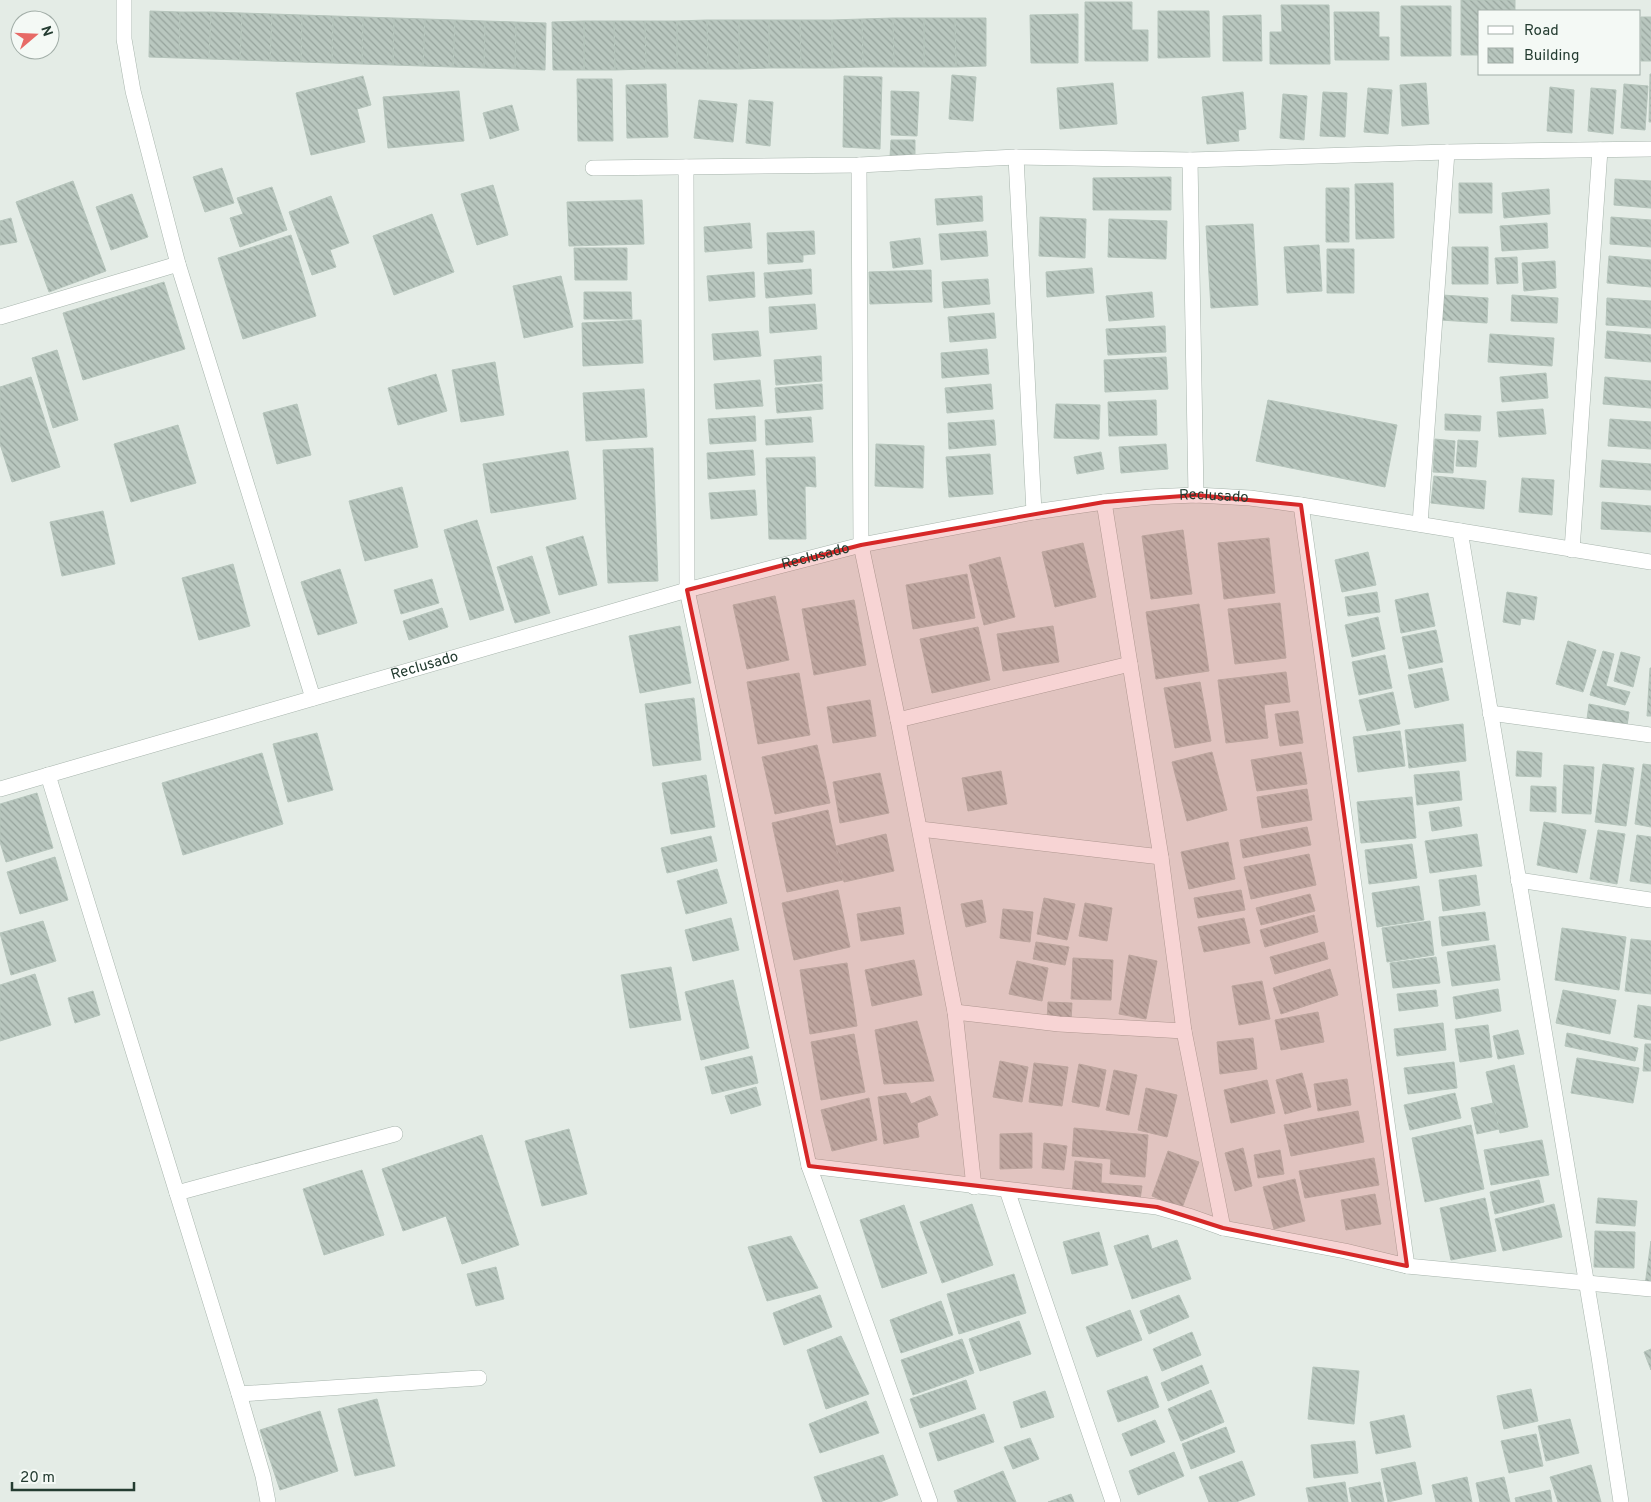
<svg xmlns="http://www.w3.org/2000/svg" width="1651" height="1502" font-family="Overpass,sans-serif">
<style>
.building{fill:url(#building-back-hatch);stroke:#b6c5bc}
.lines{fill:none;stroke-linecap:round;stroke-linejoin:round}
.minor-casing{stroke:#a7b4ac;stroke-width:16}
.minor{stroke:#fff;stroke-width:15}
.marked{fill:#d62828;fill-opacity:0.2;stroke:#d62828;stroke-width:4;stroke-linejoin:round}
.labels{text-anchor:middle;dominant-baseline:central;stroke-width:4;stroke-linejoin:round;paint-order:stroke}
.street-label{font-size:15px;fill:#243c31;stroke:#f4f9f5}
</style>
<defs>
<pattern id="building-back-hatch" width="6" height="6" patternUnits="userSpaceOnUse" patternTransform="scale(1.25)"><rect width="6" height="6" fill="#b9c7bf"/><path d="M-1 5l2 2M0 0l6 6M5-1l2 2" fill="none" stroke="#96a39c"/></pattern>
</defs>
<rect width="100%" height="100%" fill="#e4ece6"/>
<path class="building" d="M1461,0H1515V11H1480V55H1461Z
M1085,2H1132V30H1148V61H1085Z
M1281,5H1329L1330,64H1270V32H1282Z
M1401,6H1451V56H1401Z
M150,11L180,12L179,58L149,57Z
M1158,11H1209L1210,57L1158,58Z
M180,12H211L209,59L179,58Z
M211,12L242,13L240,60L209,59Z
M1334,12H1379V37H1389V60H1335Z
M242,13L272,14L270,61L240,60Z
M272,14L302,15L301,62L270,61Z
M1078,14V63H1031L1030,15Z
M302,15L333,16L332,63L301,62Z
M1261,15L1262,61H1223V16Z
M333,16L363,17L362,64L332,63Z
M363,17L394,18L393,65L362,64Z
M1641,17H1651V61H1641Z
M394,18L425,19L423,66L393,65Z
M893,18H924V67H894Z
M893,18L894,67H863L862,19Z
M924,18H955L956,67H924Z
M955,18H986V66L956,67Z
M425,19L455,20L453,67L423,66Z
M862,19L863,67L832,68V20Z
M455,20L485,21L484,68L453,67Z
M707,20H739V69H708Z
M707,20L708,69H677V21Z
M739,20H769V68L739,69Z
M769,20H800L801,68H769Z
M800,20H832V68H801Z
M485,21L516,22L515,69L484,68Z
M584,21H614L615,70H584Z
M584,21V70H553L552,22Z
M614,21H645L646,69L615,70Z
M645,21H677V69H646Z
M516,22L546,23L545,70L515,69Z
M1650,74H1651V122H1649Z
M952,75L976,77L973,121L949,119Z
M363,76L371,105L357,109L365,142L311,155L296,93Z
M844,76L882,77L880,149L843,147Z
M577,79H612L613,141H578Z
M1113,83L1117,124L1060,129L1057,88Z
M1426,83L1429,124L1402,126L1400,85Z
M666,84L668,137L627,138L626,85Z
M1624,84L1648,86L1645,130L1621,128Z
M1550,87L1574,90L1572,133L1547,131Z
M1368,88L1392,90L1388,134L1364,132Z
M1591,88L1616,90L1613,134L1588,131Z
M459,91L464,141L388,148L383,97Z
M891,91L919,92L917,136L891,135Z
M1243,92L1246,129L1238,130L1239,141L1207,144L1202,97Z
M1323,92L1347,93L1345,137L1320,136Z
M1283,94L1307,96L1304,140L1280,138Z
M699,100L737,104L733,142L694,138Z
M749,100L773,102L770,146L746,143Z
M512,105L519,130L490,139L483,113Z
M891,140H915V158L890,157Z
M222,168L234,203L205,212L193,177Z
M1171,177V210H1093V178Z
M1615,179L1651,181V208L1614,205Z
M73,181L106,271L49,292L16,202Z
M1393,183L1394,238L1356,239L1355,184Z
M1459,183H1492V213H1459Z
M493,185L508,235L477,245L461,194Z
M272,187L287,230L240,247L230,218L243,214L237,198Z
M1326,188H1349V242H1326Z
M1549,189L1550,214L1504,218L1502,193Z
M132,194L148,237L111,250L96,207Z
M331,196L349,243L330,250L336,267L312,275L289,212Z
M982,196L983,221L937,225L935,199Z
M642,200L644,244L569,246L567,202Z
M432,214L454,272L394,295L373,236Z
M1040,217L1086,219L1085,258L1039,256Z
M1611,217L1651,220V247L1610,244Z
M11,218L17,242L0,245V221Z
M1109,219L1167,221L1166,259L1108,257Z
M750,223L752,248L705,252L704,227Z
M1547,223L1548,248L1502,251L1500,226Z
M1253,224L1258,305L1211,308L1206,226Z
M814,231L815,254L803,255V262L768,264L767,233Z
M986,231L988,256L941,260L939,234Z
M291,235L316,316L243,339L218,258Z
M920,238L923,264L893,268L890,242Z
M1319,245L1322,291L1287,293L1284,247Z
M1452,247H1488V284H1452Z
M574,248H627V280H575Z
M1327,249H1354V293H1327Z
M1609,256L1651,260V287L1607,283Z
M1517,257L1518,283L1497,284L1495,258Z
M1555,261L1556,288L1524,291L1522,263Z
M1092,268L1094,293L1047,297L1046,272Z
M811,269L812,294L766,298L764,273Z
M931,270L932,302L870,304L869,272Z
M754,272L755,297L709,301L707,276Z
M561,276L573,327L524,338L513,286Z
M988,279L990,304L944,308L942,282Z
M164,282L185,349L83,380L63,313Z
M584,292H631L632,319H584Z
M1152,292L1154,317L1109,321L1106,296Z
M1442,295L1488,298L1487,323L1440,320Z
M1512,295L1558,298L1557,323L1511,321Z
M1607,298L1651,301V328L1606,325Z
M815,304L817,329L770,333L769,307Z
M994,313L996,338L950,342L948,317Z
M641,320L643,363L583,366L582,323Z
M1165,326L1166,352L1108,355L1106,329Z
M758,331L761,356L714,360L712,334Z
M1607,331L1651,335V362L1605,358Z
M1490,334L1554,338L1552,366L1488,362Z
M987,349L989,374L942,378L941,353Z
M57,350L78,420L53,428L32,358Z
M821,356L822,381L776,385L774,360Z
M1166,357L1168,389L1105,392L1104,360Z
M495,362L504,415L461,422L452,370Z
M1546,373L1548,398L1502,402L1500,377Z
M436,374L447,411L398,425L388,388Z
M31,377L60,467L12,482L0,444V387Z
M1605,377L1651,381V408L1603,404Z
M760,380L763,406L716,409L714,384Z
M822,384L823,409L777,413L775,388Z
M991,384L993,409L947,413L945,388Z
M644,389L647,437L586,441L583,393Z
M1156,400L1157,435L1109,436L1108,402Z
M1268,400L1397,425L1385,487L1256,461Z
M297,404L311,455L277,464L263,413Z
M1056,404L1100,405L1099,439L1054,438Z
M1543,409L1546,434L1499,437L1497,412Z
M1445,414L1481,416L1480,431L1445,430Z
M755,416L756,441L710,444L708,419Z
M811,417L813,442L766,445L765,420Z
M1610,419L1651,422V449L1608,446Z
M994,420L996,445L949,449L948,423Z
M178,425L196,483L131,502L114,444Z
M1435,439L1455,441L1453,473L1433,472Z
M1458,440L1478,441L1476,467L1456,466Z
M876,444L924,446L923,488L875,486Z
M1166,444L1168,469L1121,473L1119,447Z
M653,448L658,581L608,583L603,450Z
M753,450L755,475L708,479L707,453Z
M568,451L576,499L491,513L483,464Z
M1101,452L1104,469L1077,474L1074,457Z
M990,454L993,494L949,497L946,457Z
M815,457L816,487L805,486L806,539H769L766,458Z
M1602,460L1651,464V490L1600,487Z
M1434,476L1486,481L1484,509L1431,503Z
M1522,478L1554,480L1552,515L1519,512Z
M402,487L418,547L365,561L349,501Z
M755,490L757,515L711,519L709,493Z
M1602,502L1651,506V532L1601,529Z
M103,511L115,564L62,576L50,522Z
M477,520L504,610L470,620L444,530Z
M1183,530L1192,594L1151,599L1142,536Z
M583,536L597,585L559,595L546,547Z
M1269,538L1275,593L1224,599L1218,543Z
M1083,543L1096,597L1055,607L1042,552Z
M1368,552L1376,585L1342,592L1335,560Z
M532,556L550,613L515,623L497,567Z
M1000,557L1015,617L984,625L969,565Z
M233,564L250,626L199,640L182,578Z
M340,569L357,623L318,635L301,582Z
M967,574L975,618L913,629L906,585Z
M432,579L439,603L401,614L394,590Z
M1377,592L1380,612L1348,616L1345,597Z
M1507,592L1537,597L1534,620L1521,618L1520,625L1503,622Z
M1428,593L1435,626L1401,633L1395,600Z
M775,596L789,660L747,669L733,605Z
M854,600L866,665L814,675L802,609Z
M1280,603L1286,658L1235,664L1228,609Z
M1199,604L1209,671L1156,679L1146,612Z
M442,608L448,627L409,640L403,621Z
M1378,617L1385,649L1352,657L1345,625Z
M680,626L691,683L640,693L629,636Z
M1053,626L1059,662L1003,671L997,634Z
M978,627L990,680L932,693L920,639Z
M1436,630L1443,662L1409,669L1402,637Z
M1568,641L1596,650L1583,692L1556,684Z
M1603,651L1614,654L1606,686L1630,692L1625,705L1590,695Z
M1621,652L1640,657L1633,687L1614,681Z
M1385,655L1392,688L1359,695L1352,662Z
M1442,668L1449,700L1415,708L1408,675Z
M1650,668H1651V716H1647Z
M1286,672L1290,702L1264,705L1268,738L1226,743L1218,680Z
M799,673L810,735L758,744L747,682Z
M1200,682L1211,741L1175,748L1164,688Z
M1393,692L1400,724L1367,731L1359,700Z
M694,698L701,760L653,766L645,704Z
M870,700L876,736L833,743L827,707Z
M1589,704L1629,712L1627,726L1587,719Z
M1298,711L1303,743L1280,746L1275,714Z
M1463,724L1466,761L1409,768L1405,730Z
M1400,731L1405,766L1358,772L1353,737Z
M317,733L333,790L288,802L273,744Z
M817,745L830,803L775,814L762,757Z
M1517,751L1542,753L1541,777L1516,776Z
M1212,752L1227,810L1187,821L1172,762Z
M1301,752L1307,784L1257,791L1251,760Z
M262,753L283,824L183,855L162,783Z
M1603,764L1634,768L1626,826L1595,822Z
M1643,764L1651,765V827L1635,824Z
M1564,765L1594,767L1591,814L1562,813Z
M1001,771L1007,804L968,811L962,778Z
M1459,771L1462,800L1417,805L1414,775Z
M880,773L889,813L840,823L833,782Z
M706,775L715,827L671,834L662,783Z
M1531,786L1556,787V812L1530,811Z
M1307,789L1312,820L1262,828L1257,797Z
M37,793L53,848L6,862L0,842V804Z
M1412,797L1416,838L1361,843L1357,802Z
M1459,807L1462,826L1432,831L1429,812Z
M828,810L843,880L787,892L772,823Z
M1544,822L1586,830L1577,873L1537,865Z
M1307,827L1311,845L1243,858L1240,840Z
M1598,830L1625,834L1617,884L1590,879Z
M886,834L894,871L844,882L836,846Z
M1477,834L1482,866L1430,873L1425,841Z
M1637,835L1651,837V884L1630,881Z
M711,836L717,861L667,873L661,848Z
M1228,842L1235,879L1189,889L1181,852Z
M1412,844L1417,878L1369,884L1365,850Z
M1309,854L1316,885L1251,899L1244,867Z
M55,857L68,900L20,914L7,872Z
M717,869L727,903L686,914L677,881Z
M1476,875L1480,905L1443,911L1439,880Z
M1419,886L1424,920L1377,927L1372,893Z
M838,890L850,947L794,960L782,903Z
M1241,890L1245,910L1198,918L1194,898Z
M1310,894L1315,911L1261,925L1256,908Z
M1044,898L1075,904L1067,940L1037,934Z
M982,900L986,922L966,927L961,904Z
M1085,903L1112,908L1107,941L1079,936Z
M900,907L904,934L861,941L857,914Z
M1003,909L1033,912L1030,942L1000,938Z
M1485,912L1489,940L1442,946L1439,917Z
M1314,915L1318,932L1265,947L1260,930Z
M731,918L739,950L693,961L685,930Z
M1244,918L1250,943L1204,952L1198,927Z
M43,921L56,961L11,975L0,933Z
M1430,921L1434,955L1387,962L1382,928Z
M1562,928L1626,937L1619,990L1555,980Z
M1631,939L1651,941V994L1625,991Z
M1036,942L1069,947L1065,965L1033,959Z
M1324,942L1328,959L1275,974L1270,957Z
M1495,945L1500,980L1452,986L1447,952Z
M1129,955L1157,961L1146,1019L1119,1014Z
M1436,957L1440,983L1393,988L1390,963Z
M1073,958L1113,960L1111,1000L1071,999Z
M914,960L922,995L872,1006L865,970Z
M1017,961L1048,968L1042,1001L1009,994Z
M847,963L857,1026L810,1034L800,970Z
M671,967L681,1020L630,1028L621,975Z
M1330,969L1338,995L1281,1014L1273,988Z
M35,974L51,1025L0,1041V985Z
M733,980L749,1048L701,1060L685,992Z
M1262,981L1270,1019L1239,1025L1232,986Z
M1498,989L1501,1011L1456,1019L1453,997Z
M1436,990L1438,1006L1399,1011L1397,994Z
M1563,990L1616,1000L1610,1034L1556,1023Z
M93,991L100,1015L75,1023L68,998Z
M1048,1002L1072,1003L1071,1021H1047Z
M1638,1005L1651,1007V1040L1634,1037Z
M1318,1012L1324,1042L1281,1050L1275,1020Z
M917,1021L934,1081L884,1084L875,1030Z
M1443,1023L1446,1050L1397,1056L1394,1029Z
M1488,1025L1492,1057L1460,1062L1455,1029Z
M1518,1030L1524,1054L1498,1059L1493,1036Z
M1567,1033L1638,1048L1635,1061L1565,1046Z
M854,1034L865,1092L821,1100L811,1042Z
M1253,1038L1257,1069L1220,1074L1217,1042Z
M1645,1044H1651V1071H1643Z
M752,1056L758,1083L712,1094L705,1067Z
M1577,1058L1639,1068L1633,1103L1571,1093Z
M1000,1061L1028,1067L1022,1102L993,1097Z
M1454,1062L1457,1088L1408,1094L1404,1068Z
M1034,1063L1068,1067L1062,1106L1029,1102Z
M1079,1064L1106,1070L1099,1107L1072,1102Z
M1514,1065L1528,1127L1500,1133L1486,1072Z
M1114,1070L1137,1075L1129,1115L1106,1110Z
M1302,1073L1311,1107L1285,1114L1276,1080Z
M1347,1079L1351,1105L1318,1111L1314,1084Z
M1267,1080L1275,1113L1231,1123L1224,1090Z
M756,1087L761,1105L731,1114L725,1096Z
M1146,1088L1177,1095L1167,1137L1138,1130Z
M906,1093L911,1104L930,1096L938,1115L917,1123L919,1137L884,1144L878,1097Z
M1455,1093L1461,1118L1410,1130L1404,1105Z
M869,1098L877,1140L832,1151L821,1110Z
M1493,1103L1499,1129L1477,1134L1471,1108Z
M1358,1111L1364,1142L1291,1156L1284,1125Z
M1471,1125L1484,1189L1425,1202L1412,1138Z
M1074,1128L1148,1135L1145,1177L1110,1174L1111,1159L1072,1156Z
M569,1129L587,1194L542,1206L525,1141Z
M1032,1133V1168L1000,1169V1134Z
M482,1135L519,1245L462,1264L446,1216L403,1231L382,1169Z
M1542,1140L1549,1175L1491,1185L1484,1150Z
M1044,1143L1067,1146L1064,1170L1042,1168Z
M1243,1148L1252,1186L1235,1191L1225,1153Z
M1280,1150L1284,1174L1258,1178L1254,1155Z
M1168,1151L1199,1162L1182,1208L1152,1196Z
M1374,1158L1379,1185L1305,1198L1299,1171Z
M1075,1161L1102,1164L1101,1183L1142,1186L1140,1200L1072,1195Z
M362,1170L384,1235L324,1255L303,1189Z
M1295,1179L1305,1221L1274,1229L1263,1187Z
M1539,1180L1544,1202L1495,1214L1490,1192Z
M1375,1194L1381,1224L1346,1230L1341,1200Z
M1485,1198L1496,1251L1451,1260L1440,1208Z
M1598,1198L1637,1201L1635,1226L1596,1223Z
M972,1204L993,1265L942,1283L920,1222Z
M1554,1204L1562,1237L1503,1251L1495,1219Z
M904,1205L927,1273L882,1288L860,1220Z
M1595,1231L1635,1232L1634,1268L1594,1267Z
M1099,1232L1108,1265L1072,1274L1063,1242Z
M1148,1235L1152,1249L1177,1240L1191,1279L1132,1299L1114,1246Z
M791,1236L818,1288L767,1301L748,1247Z
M1651,1241V1286L1645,1285Z
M496,1267L504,1299L476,1306L467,1274Z
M1014,1274L1026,1313L959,1334L947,1294Z
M820,1295L832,1327L784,1345L773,1313Z
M1179,1295L1189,1317L1149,1334L1140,1311Z
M941,1301L953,1335L901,1353L890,1320Z
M1130,1310L1142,1340L1097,1357L1086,1327Z
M1019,1321L1031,1354L980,1371L969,1339Z
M1192,1332L1201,1355L1162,1371L1153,1349Z
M841,1336L869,1394L826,1409L807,1350Z
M962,1339L974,1373L913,1395L901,1360Z
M1651,1349V1370L1644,1352Z
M1202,1365L1209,1383L1168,1401L1161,1383Z
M1313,1367L1359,1371L1354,1424L1308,1419Z
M1147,1376L1159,1407L1118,1422L1107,1391Z
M966,1380L976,1409L920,1428L910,1399Z
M1531,1389L1538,1421L1504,1429L1497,1396Z
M1211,1390L1224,1422L1181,1441L1168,1409Z
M1045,1391L1054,1417L1021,1428L1013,1402Z
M377,1399L395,1466L355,1476L338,1409Z
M866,1401L879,1433L820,1453L809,1424Z
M320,1411L338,1471L280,1490L260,1430Z
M984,1414L994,1442L938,1461L929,1433Z
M1404,1415L1411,1447L1376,1454L1370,1422Z
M1570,1419L1579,1453L1546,1461L1538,1426Z
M1155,1420L1165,1442L1131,1456L1122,1434Z
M1226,1427L1235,1452L1191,1469L1182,1444Z
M1536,1434L1543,1466L1509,1473L1501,1441Z
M1030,1438L1039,1459L1013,1469L1004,1447Z
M1355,1441L1358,1473L1314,1478L1311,1445Z
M1174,1452L1184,1476L1138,1495L1129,1471Z
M883,1455L898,1495L880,1502H823L814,1477Z
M1242,1461L1255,1495L1236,1502H1209L1199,1477Z
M1415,1462L1422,1494L1388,1502L1381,1469Z
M1591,1465L1601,1502H1558L1550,1477Z
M1003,1471L1016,1502H958L954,1491Z
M1467,1477L1472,1502H1436L1432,1485Z
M1504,1477L1510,1502H1480L1476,1483Z
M1345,1482L1348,1502H1309L1306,1488Z
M1380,1482L1384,1502H1352L1349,1488Z
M1550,1490L1552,1502H1516L1515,1498Z
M1071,1494L1074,1502H1048Z"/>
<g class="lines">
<defs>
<g id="minor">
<path d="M124,0V39L133,91L178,264L313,698"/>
<path d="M1016,157L1034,512"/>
<path d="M1190,160L1196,495"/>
<path d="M859,165L861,545L898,720L955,1012L974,1187"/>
<path d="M686,167L687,590L809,1166L930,1502"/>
<path d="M593,168L859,165L1016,157L1190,160L1447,152L1651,149"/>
<path d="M0,317L178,264"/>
<path d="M1104,502L1161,857L1184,1031L1223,1228"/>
<path d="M1420,524L1447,152"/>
<path d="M1460,531L1599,1357L1621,1502"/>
<path d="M1572,550L1600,150"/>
<path d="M1490,713L1651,735"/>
<path d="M898,720L1130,664"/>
<path d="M48,775L239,1394L263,1476L268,1502"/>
<path id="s1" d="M0,789L687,590L861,545L1034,512L1104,502L1150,497L1196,495L1250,498L1301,505L1651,562"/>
<path d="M920,829L1161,857"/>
<path d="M1518,880L1651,900"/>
<path d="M955,1012L1059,1024L1184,1031"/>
<path d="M809,1166L1157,1207L1192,1217L1223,1228L1345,1251L1407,1266L1301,505"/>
<path d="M1007,1190L1113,1502"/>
<path d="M177,1193L395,1134"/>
<path d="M1407,1266L1651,1289"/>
<path d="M239,1394L479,1378"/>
</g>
</defs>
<use href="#minor" class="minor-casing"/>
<use href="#minor" class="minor"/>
</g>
<path class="marked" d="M1196,495L1301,505L1407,1266L1223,1228L1157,1207L809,1166L687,590L861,545L1104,502Z"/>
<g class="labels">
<g class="street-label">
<text stroke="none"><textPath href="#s1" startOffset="1252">Reclusado</textPath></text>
<text stroke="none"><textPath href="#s1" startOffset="848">Reclusado</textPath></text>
<text stroke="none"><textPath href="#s1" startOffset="442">Reclusado</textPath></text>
</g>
</g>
<rect x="1478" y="10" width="162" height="65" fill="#f4f9f5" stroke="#a1ada7"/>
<rect x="1488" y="26" width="25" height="8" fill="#ffffff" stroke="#a1ada7"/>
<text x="1524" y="35" font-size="15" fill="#243c31">Road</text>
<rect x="1488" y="48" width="25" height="15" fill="url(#building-back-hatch)" stroke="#a1ada7"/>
<text x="1524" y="60" font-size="15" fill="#243c31">Building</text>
<g transform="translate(35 35) rotate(71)"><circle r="24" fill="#f4f9f5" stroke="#a1ada7"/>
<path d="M0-4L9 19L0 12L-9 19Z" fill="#e76a66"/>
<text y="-8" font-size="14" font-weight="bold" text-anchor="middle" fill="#243c31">N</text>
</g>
<path d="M12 1482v8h122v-8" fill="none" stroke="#243c31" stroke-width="2.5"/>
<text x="20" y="1482" font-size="15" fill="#243c31" stroke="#f4f9f5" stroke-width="4" paint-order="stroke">20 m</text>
</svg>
